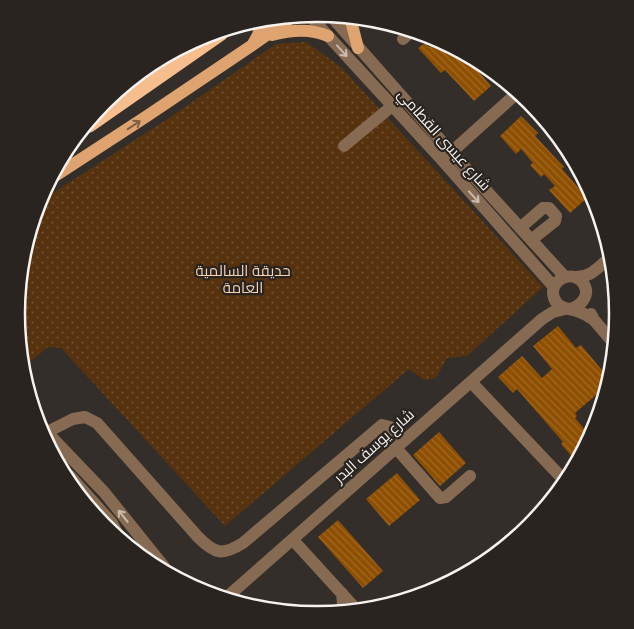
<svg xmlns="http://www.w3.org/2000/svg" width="634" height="629" font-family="Karla,Cairo,sans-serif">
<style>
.park{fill:url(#park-dots)}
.building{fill:url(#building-back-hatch)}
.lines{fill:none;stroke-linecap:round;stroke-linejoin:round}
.minor{stroke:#876a52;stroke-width:12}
.major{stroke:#dfa36f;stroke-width:12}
.highway{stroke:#f7be8d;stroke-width:15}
.oneway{stroke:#c9bcb0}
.oneway2{stroke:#7b5d44}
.labels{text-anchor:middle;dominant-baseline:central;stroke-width:4.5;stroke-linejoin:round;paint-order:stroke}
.street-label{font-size:15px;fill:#f5f2ef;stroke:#292420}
.park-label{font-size:15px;fill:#f7d2b3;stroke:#292420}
.rim{fill:none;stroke:#f5f2ef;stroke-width:2.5}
</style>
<defs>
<pattern id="park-dots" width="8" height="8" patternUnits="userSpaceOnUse" patternTransform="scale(1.25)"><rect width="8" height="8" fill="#56320e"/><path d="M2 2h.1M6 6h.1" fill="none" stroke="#6f5031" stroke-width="1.8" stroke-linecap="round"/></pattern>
<pattern id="building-back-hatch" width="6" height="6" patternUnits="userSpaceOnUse" patternTransform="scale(1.25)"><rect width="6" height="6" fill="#8f4f00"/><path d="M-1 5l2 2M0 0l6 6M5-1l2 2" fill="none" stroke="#9f6926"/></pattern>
</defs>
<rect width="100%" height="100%" fill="#332e2a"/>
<path class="park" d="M306,42L341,67L543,287L467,356L447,358L436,378L424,380L409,369L225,526L61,348L48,347L26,365L16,314L39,202L172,116L276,44Z"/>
<path class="building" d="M437,40L468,60L491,86L474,101L445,70L441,73L418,48L425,43L429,47Z
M521,116L538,133L535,136L564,167L562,169L587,198L570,213L549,190L555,186L544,174L541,177L530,165L533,163L521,149L516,154L500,136Z
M558,326L576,348L581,345L606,375L603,389L575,413L577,416L575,418L590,436L575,460L561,444L563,442L517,389L513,393L498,377L522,356L542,378L552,369L533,346Z
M439,432L466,463L440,486L413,455Z
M397,473L420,500L389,526L366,499Z
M338,520L383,571L363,588L318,537Z"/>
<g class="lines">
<path class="minor" d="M309,15L442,160L554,287
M331,16L451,152L565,277
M403,39L410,32
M524,98L537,112
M344,146L392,106
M446,157L517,93
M520,228L543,208H549L556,216L555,221L531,240
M574,277C589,278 597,269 607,260
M570,309C582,306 591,294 583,283C571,268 548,281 554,298C558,309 568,308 577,311C583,313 589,316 594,320
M591,314L594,320L612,341
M471,382L562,478
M38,423L104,492L165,568
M47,432L73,419L85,417L97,423L198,537C215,554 222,556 243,543L382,425L390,427L405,440
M396,448L440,498L446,497L470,476
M70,476L112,523L119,537
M293,540L355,608
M227,597L542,319L553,312L565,309
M341,610L343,604L342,593"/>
<path class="major" d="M351,21L358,48
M272,35C290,30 310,28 328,36
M253,44L258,35L261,25
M55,176L147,116L251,46L288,20"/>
<path class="highway" d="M89,125L221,33"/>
</g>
<defs><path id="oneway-shaft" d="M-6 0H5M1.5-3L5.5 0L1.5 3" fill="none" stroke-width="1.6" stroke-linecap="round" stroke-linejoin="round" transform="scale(1.25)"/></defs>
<g class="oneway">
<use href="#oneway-shaft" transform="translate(342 51) rotate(48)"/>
<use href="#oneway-shaft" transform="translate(474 197) rotate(48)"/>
<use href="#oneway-shaft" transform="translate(123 516) rotate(-129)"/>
</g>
<use class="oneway2" href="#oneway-shaft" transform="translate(134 125) rotate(-34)"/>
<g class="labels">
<g class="street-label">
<text transform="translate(444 140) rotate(48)">شارع عيسى القطامي</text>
<text transform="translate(374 446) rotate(-42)">شارع يوسف البدر</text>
</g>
<g class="park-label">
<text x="243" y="271">حديقة السالمية<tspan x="243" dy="17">العامة</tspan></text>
</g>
</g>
<path d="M0 0H634V629H0ZM25 314a292 292 0 1 1 584 0a292 292 0 1 1-584 0Z" fill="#292420" fill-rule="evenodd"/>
<path class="rim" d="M25 314a292 292 0 1 1 584 0a292 292 0 1 1-584 0Z"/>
</svg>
